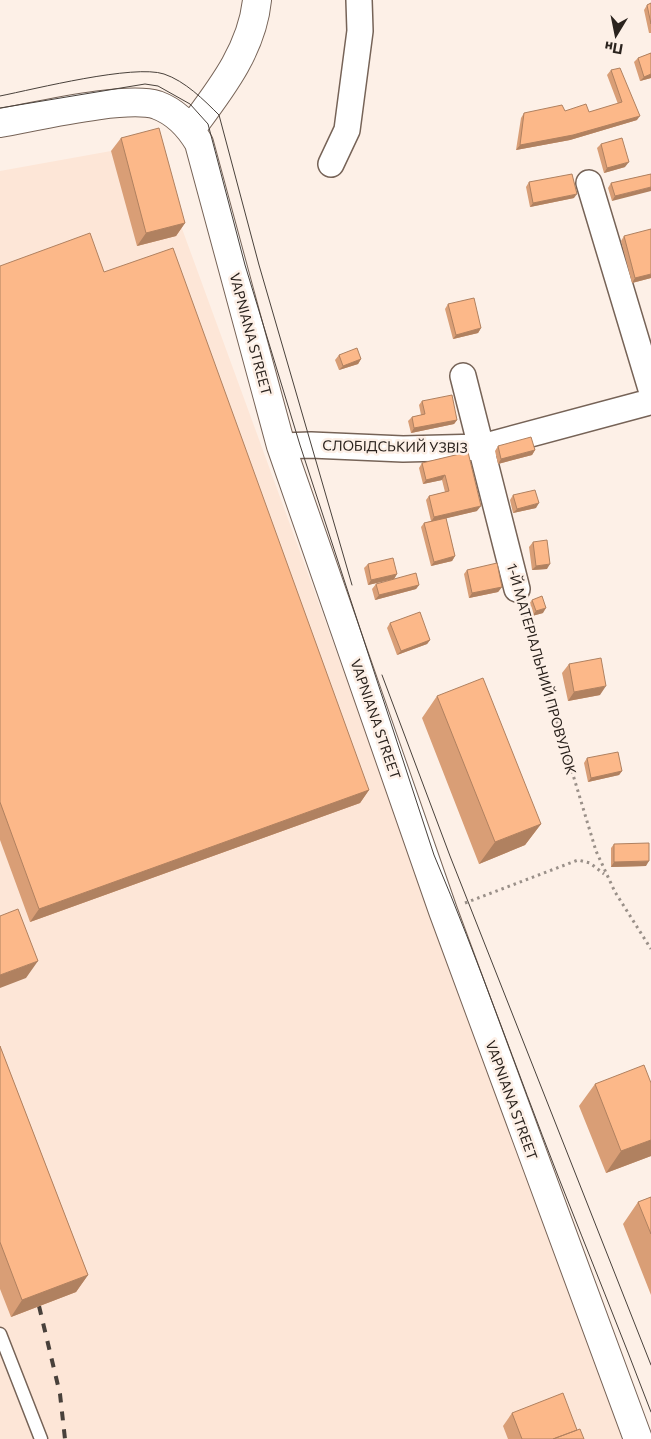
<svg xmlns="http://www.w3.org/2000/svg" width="651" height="1439" font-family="Commissioner,sans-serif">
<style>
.built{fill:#fde6d7}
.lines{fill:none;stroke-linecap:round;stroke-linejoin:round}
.lane-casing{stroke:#766357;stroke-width:15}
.street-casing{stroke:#766357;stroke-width:28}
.secondary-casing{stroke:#766357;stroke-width:30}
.path{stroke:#9a9089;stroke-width:3;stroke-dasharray:2.5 4;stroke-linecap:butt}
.lane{stroke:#fff;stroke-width:12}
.street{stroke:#fff;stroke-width:25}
.secondary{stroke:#fff;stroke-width:28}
.tram{stroke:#49413b;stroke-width:1}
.rail{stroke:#49413b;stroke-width:4;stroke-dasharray:9 9;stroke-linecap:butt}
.wall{fill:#d99e76}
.shaded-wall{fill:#b08160}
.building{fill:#fcb889;stroke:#b08160}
.labels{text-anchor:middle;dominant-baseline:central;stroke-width:5;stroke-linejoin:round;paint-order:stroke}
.street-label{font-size:14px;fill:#2b231e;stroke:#fdf0e7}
</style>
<rect width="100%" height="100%" fill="#fdf0e7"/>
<path class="built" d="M150,141L624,1439H0V171L111,151Z"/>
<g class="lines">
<defs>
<path id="lane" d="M0,1334L41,1439"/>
<path id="street" d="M331,164L347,130L360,31L359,0
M589,183L651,389
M463,376L517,589
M281,446L311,445L403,449L482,447L646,403L651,399"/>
<path id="secondary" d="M0,123C35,117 126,95 157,105C176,112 189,126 199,143L281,446L443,911L638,1439
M191,129C220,90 252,50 257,0"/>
</defs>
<use href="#lane" class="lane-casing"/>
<use href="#street" class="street-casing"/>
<use href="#secondary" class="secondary-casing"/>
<path class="path" d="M523,609L596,851L615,892L651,949
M465,903L578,860L590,863L604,874"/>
<use href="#lane" class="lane"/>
<use href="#street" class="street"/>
<use href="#secondary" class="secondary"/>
<path class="tram" d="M0,96C35,89 134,64 164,74C185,81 204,100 219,115L259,265L352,585
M0,108L145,84L158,86L190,104L208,124L245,265L300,445L434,855C479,961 516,1069 558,1176C589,1255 621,1333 651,1412
M382,675L450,856L651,1365"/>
<path class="rail" d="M39,1306L60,1394L65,1439"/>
</g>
<path class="wall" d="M651,3V33H649L644,10L647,5Z
M651,53V78L640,81L634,62L638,58Z
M611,70L637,120L570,140L516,150L521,118L524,113L565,111L589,112L618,104L607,75Z
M121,138L185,223L176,236L137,246L111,151Z
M601,144L625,167L604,173L597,148Z
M651,174L612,201L608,188L611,183Z
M529,182L574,198L530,207L526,187Z
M624,236L651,278L632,283L621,241Z
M0,266L104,272L369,790L360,803L30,922L0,840Z
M448,304L481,328L478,333L453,339L445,309Z
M339,355L361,359L358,364L339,370L335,360Z
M422,401L457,420L454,424L411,433L408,421L412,417L421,415L419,405Z
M498,446L535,450L532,455L498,464L495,451Z
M468,452L477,511L446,518L455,556L452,561L431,566L421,527L424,523L431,521L426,500L429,496L445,492L442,480L423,484L419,468L422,463Z
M513,495L536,508L513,513L510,500Z
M533,542L547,569L532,570L529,547Z
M368,564L397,574L394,579L368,585L364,568Z
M467,570L502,587L498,592L469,598L464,574Z
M376,584L419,585L416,589L375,600L372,589Z
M532,600L543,613L532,616L529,604Z
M390,623L430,640L427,644L397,655L387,628Z
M569,664L600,695L568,701L562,673Z
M437,696L541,824L525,845L479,864L422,718Z
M587,758L622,771L619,775L588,782L584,763Z
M614,844L646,866L611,867V848Z
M0,1046L88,1275L76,1292L11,1317L0,1289Z
M651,1083V1156L606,1173L579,1106L595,1084Z
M651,1197V1295L623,1224L638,1202Z
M512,1413L577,1430L584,1439H508L503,1426Z"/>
<path class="shaded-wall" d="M651,74V78L640,81L644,77Z
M640,116L637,120L570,140L516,150L520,145Z
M629,162L625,167L604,173L607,168Z
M651,187V191L612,201L615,196Z
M577,194L574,198L530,207L533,203Z
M185,223L176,236L137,246L146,233Z
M651,274V278L632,283L635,278Z
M481,328L478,333L453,339L456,335Z
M361,359L358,364L339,370L343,366Z
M457,420L454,424L411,433L414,428Z
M535,450L532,455L498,464L501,459Z
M445,475L442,480L423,484L426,480Z
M539,503L536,508L513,513L517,509Z
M481,506L477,511L431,522L434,517Z
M455,556L452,561L431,566L434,562Z
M550,564L547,569L532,570L536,566Z
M397,574L394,579L368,585L371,580Z
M419,585L416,589L375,600L379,595Z
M502,587L498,592L469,598L472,593Z
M546,608L543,613L532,616L536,611Z
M430,640L427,644L397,655L401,651Z
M606,686L600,695L568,701L574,692Z
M622,771L619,775L588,782L591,778Z
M369,790L360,803L30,922L39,909Z
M541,824L525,845L479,864L495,842Z
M649,861L646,866L611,867L614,862Z
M38,961L26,978L0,988V975Z
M651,1140V1156L606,1173L621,1151Z
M88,1275L76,1292L11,1317L22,1300Z"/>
<path class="building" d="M651,3V24L647,5Z
M651,53V74L644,77L638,58Z
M620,68L640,116L573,135L520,145L524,113L562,105L565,111L586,104L589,112L622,102L611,70Z
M159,128L185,223L146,233L121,138Z
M622,138L629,162L607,168L601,144Z
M572,174L577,194L533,203L529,182Z
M651,174V187L615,196L611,183Z
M651,229V274L635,278L624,236Z
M90,233L104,272L173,248L369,790L39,909L0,802V266Z
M474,298L481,328L456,335L448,304Z
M357,348L361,359L343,366L339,355Z
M452,395L457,420L414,428L412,417L425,414L422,401Z
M531,437L535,450L501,459L498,446Z
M468,452L481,506L434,517L429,496L449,491L445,475L426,480L422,463Z
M535,490L539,503L517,509L513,495Z
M446,518L455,556L434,562L424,523Z
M547,540L550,564L536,566L533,542Z
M393,558L397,574L371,580L368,564Z
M497,563L502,587L472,593L467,570Z
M416,573L419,585L379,595L376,584Z
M542,596L546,608L536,611L532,600Z
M420,612L430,640L401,651L390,623Z
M601,658L606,686L574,692L569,664Z
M483,678L541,824L495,842L437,696Z
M618,752L622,771L591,778L587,758Z
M649,843V861L614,862V844Z
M18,909L38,961L0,975V916Z
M0,1046L88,1275L22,1300L0,1242Z
M644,1065L651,1083V1140L621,1151L595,1084Z
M651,1197V1234L638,1202Z
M563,1393L577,1430L553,1439H522L512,1413Z
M580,1429L584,1439H553Z"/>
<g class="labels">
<g class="street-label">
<text transform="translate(251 334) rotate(75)">VAPNIANA STREET</text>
<text transform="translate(395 446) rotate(1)">СЛОБІДСЬКИЙ УЗВІЗ</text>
<text transform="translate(542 669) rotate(74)">1-Й МАТЕРІАЛЬНИЙ ПРОВУЛОК</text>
<text transform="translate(376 719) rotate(71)">VAPNIANA STREET</text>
<text transform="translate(512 1100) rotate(70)">VAPNIANA STREET</text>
</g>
</g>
<g transform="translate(616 35) rotate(190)" stroke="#fdf0e7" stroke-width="4" paint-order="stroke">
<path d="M0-4L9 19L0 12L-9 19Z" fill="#2b231e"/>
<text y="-8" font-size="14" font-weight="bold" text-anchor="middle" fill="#2b231e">Пн</text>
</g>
</svg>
